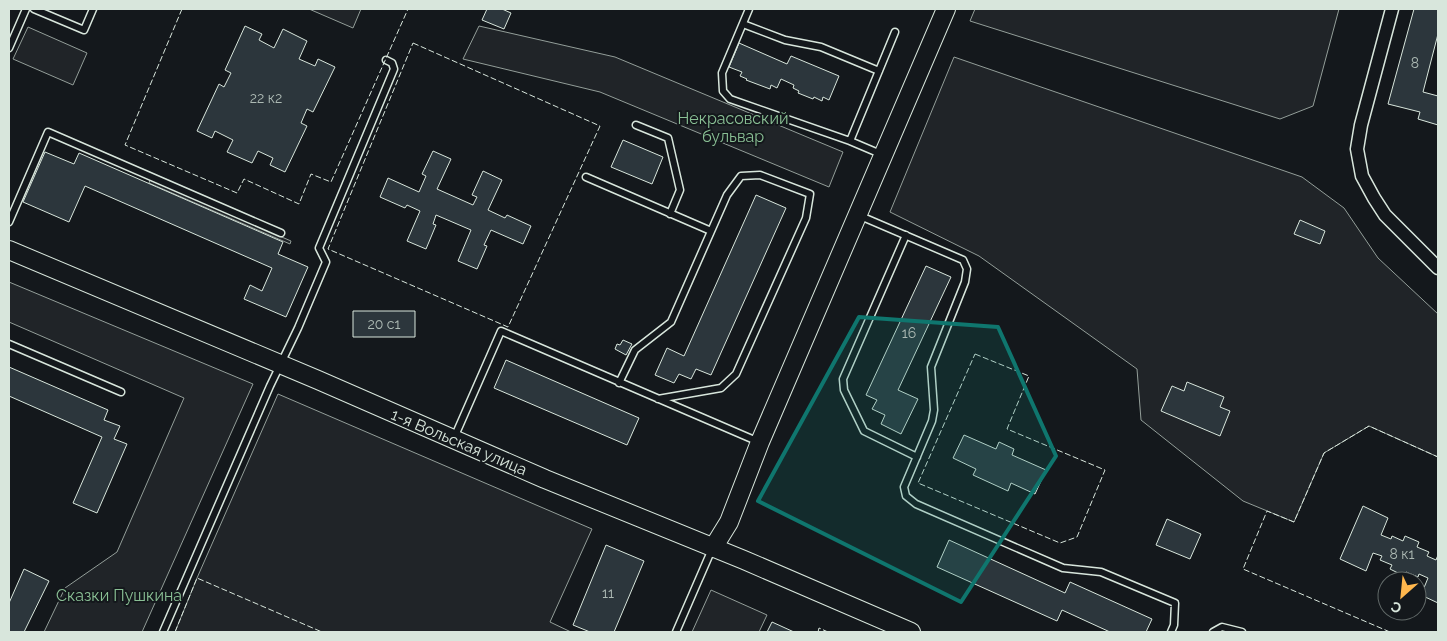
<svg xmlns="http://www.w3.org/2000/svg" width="1447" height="641" font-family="Raleway,sans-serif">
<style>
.green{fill:#202428;stroke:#939e99}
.building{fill:#2c363c;stroke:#d8e6dc}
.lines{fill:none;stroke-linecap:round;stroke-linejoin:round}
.lane-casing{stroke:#d8e6dc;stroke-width:9}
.street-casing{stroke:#d8e6dc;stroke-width:15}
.secondary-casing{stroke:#d8e6dc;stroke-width:20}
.lane{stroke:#14181c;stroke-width:6}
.street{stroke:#14181c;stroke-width:12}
.secondary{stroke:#14181c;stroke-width:18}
.fence{stroke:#d8e6dc;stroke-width:1;stroke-dasharray:6 2.5;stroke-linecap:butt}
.marked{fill:#0f766e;fill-opacity:0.2;stroke:#0f766e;stroke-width:4;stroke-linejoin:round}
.labels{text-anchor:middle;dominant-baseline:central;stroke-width:4;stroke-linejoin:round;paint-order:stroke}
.number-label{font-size:14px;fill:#adbab4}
.park-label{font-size:16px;fill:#8ac095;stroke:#14181c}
.street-label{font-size:16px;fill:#d8e6dc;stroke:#14181c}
</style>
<rect width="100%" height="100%" fill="#14181c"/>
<path class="green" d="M309,9H361L353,28Z
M975,9H1339L1313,106L1280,119L970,21Z
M479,26L615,57L843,152L829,187L600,92L463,59Z
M28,27L87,53L73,85L13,59Z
M954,57L1302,177L1344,208L1378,258L1438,314V457L1369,426L1324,453L1294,522L1243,501L1141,420L1137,369L979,256L890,212Z
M150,180L291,241L290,244L149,183Z
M9,282L253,384L142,632H44L65,588L117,552L184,398L9,322Z
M278,394L592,529L550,622L571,632H175L197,578Z
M711,590L767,615L759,632H692Z"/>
<path class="building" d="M487,9H502L511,13L504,29L482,20Z
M1414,9H1438V34L1423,92L1438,96V125L1418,119L1420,112L1388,104Z
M245,26L262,34L259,40L274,48L283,29L307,41L299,59L315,66L318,59L335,67L313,112L307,109L301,123L307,126L285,172L270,165L273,158L258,151L252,163L227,152L233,140L215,131L212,138L197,131L219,84L224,87L231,73L225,70Z
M739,43L787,64L791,56L839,76L829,100L823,97L822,101L814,97L813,99L798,93L799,91L793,88L794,85L781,79L777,88L771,85L770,89L746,80L747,79L740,76L742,72L729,67Z
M623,140L663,157L652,184L611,167Z
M433,151L451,159L437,189L473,205L477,197L472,195L483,171L502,180L488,210L505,218L507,215L531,226L523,244L491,230L484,245L487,246L477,269L458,261L471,230L436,215L433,224L436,225L426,249L407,241L420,211L407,205L405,208L380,197L388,178L419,192L426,176L422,174Z
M45,152L74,164L79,153L283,242L278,254L308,267L286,317L244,299L250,285L262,291L272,268L85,186L69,222L23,202Z
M756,195L786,208L711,375L696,369L691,379L679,374L674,383L655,375L667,348L684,356Z
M1300,220L1325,231L1320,244L1294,234Z
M926,266L951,277L898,390L918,399L901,434L881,424L885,415L872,409L877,400L866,395Z
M353,311H415V337H353Z
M623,340L632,344L626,355L615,349L617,344L620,345Z
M506,360L639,418L627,445L494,388Z
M9,367L108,410L104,420L120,426L114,439L127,444L97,513L73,503L102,437L9,396Z
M1187,382L1224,397L1220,407L1230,411L1220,436L1161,411L1172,386L1184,391Z
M964,435L996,449L999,442L1014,449L1012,455L1046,470L1035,494L1011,483L1008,491L973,475L976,469L953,458Z
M1363,506L1388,518L1381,535L1391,539L1392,536L1403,541L1405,536L1419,542L1417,547L1429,552L1427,556L1436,560L1438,555V603L1421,595L1428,578L1419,574L1418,577L1406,572L1404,576L1390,569L1392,565L1380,560L1382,556L1373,553L1366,571L1340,559Z
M1167,519L1201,534L1190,559L1156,545Z
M949,540L1065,593L1070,582L1152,619L1146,632H1110L1062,610L1057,621L937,567Z
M606,545L644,561L614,632H590L573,625Z
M24,569L49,581L24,632H9V603Z
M772,622L794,632H767Z"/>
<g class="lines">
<defs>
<path id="lane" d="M34,9L84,30L93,9
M749,9L722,73L723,91L730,99L850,141L883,155
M743,24L785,40L821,47L879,71
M9,48L26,9
M636,125L668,138L680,190L670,214
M850,141L895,32
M586,177L711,231
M858,215L963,260L967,269L965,282L931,367L934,410L932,421L904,487L906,496L916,504L1063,568L1101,572L1175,603L1174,625L1171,632
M9,222L48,132L281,233
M906,235L843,379L844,390L864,431L917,457
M9,344L121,392
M619,383L635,350L671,322L727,195L741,176L760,175L810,194L806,218L736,374L721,388L658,399
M454,438L501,331L759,442
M163,632L270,386L298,328L326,262L319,248L394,69L392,63L386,60
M676,632L712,549
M1213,632L1222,627L1242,632"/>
<path id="street" d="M1392,9L1361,125L1357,149L1362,176L1374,198L1385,215L1438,268"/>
<path id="secondary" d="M9,250L318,380L545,479L744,560L911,632
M713,548L729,522L760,442L946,9"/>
</defs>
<use href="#lane" class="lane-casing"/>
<use href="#street" class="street-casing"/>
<use href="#secondary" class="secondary-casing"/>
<use href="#lane" class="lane"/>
<use href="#street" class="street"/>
<use href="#secondary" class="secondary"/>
<path class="fence" d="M182,9L125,145L237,193L244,179L299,204L311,174L331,182L408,9
M413,43L600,126L508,327L328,249Z
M975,354L1029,376L1007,429L1105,470L1077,537L1060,543L918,483Z
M175,632L197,578L322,632
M818,632L819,628L828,632
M1390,632L1243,569L1267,511L1294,522L1324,453L1369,426L1438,457"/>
</g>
<path class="marked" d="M859,317L998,327L1056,456L961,602L758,501Z"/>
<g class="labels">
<g class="number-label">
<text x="1415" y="63">8</text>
<text x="266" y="98">22 к2</text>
<text x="384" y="324">20 с1</text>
<text x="909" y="333">16</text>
<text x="1402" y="554">8 к1</text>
<text x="608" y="593">11</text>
</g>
<g class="park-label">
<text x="733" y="118">Некрасовский<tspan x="733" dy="18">бульвар</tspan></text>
<text x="119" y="595">Сказки Пушкина</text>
</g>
<g class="street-label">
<text transform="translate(459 442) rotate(23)">1-я Вольская улица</text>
</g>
</g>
<rect width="1447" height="641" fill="none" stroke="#d8e6dc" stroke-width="20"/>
<g transform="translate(1402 596) rotate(207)"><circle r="24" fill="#14181c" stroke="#626a69"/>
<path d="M0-4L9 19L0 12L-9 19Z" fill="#ffb74d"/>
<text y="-8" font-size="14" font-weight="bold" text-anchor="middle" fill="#d8e6dc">С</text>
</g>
</svg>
